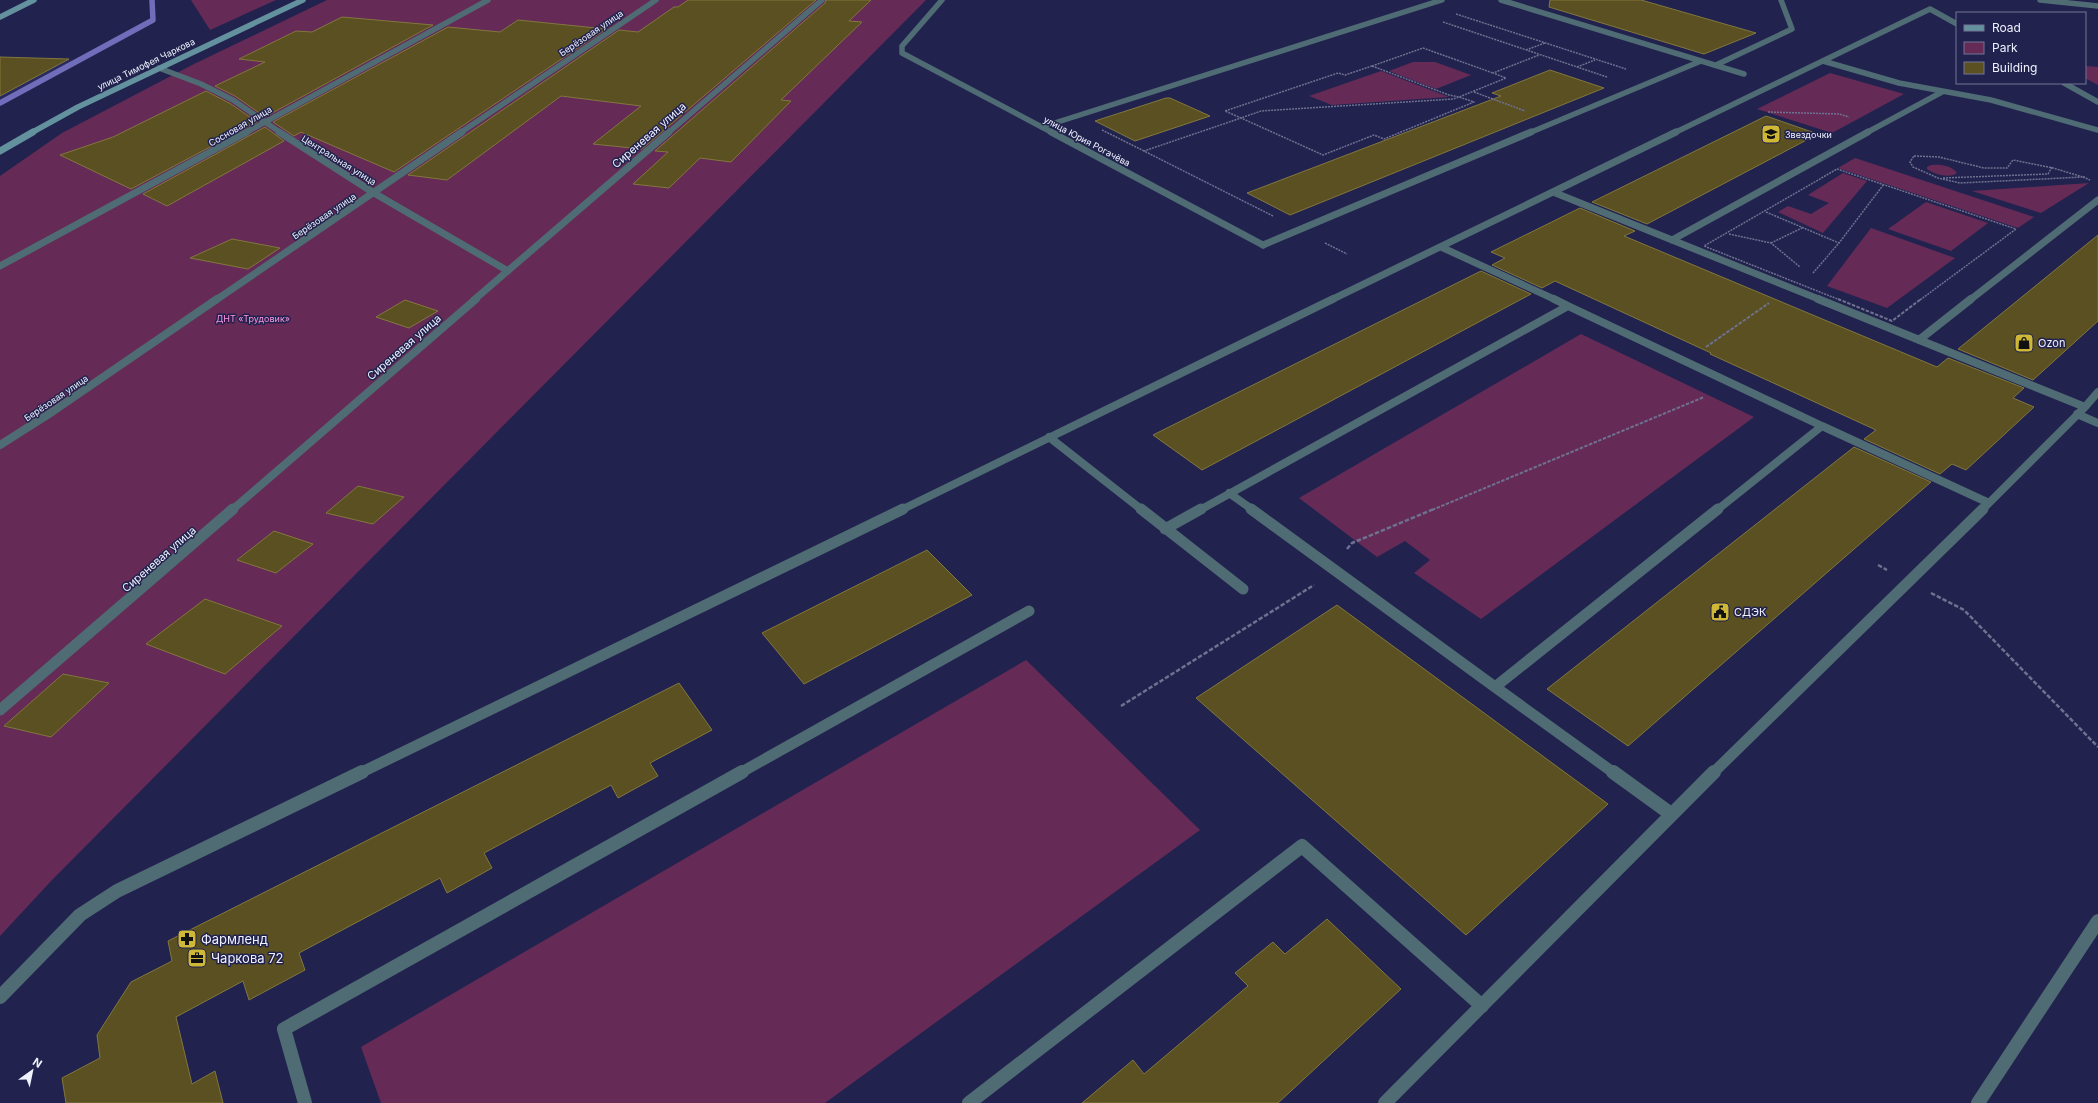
<svg xmlns="http://www.w3.org/2000/svg" width="2098" height="1103" font-family="Inter,sans-serif">
<style>
.built{fill:#292b5e}
.green{fill:#652b56}
.lines{fill:none;stroke-linecap:round;stroke-linejoin:round}
.stream{stroke:#706dbb;stroke-width:5.5}
.building{fill:#5a5022;stroke:#82773d}
.path-far2{stroke:#6f7190;stroke-width:1.5;stroke-dasharray:2 1;stroke-linecap:butt}
.path-far1{stroke:#6f7190;stroke-width:2;stroke-dasharray:3.5 1.5;stroke-linecap:butt}
.path{stroke:#6f7190;stroke-width:2.5;stroke-dasharray:4.5 2;stroke-linecap:butt}
.lane-far4{stroke:#4f6b74;stroke-width:5.5}
.lane-far3{stroke:#4f6b74;stroke-width:7}
.lane-far2{stroke:#4f6b74;stroke-width:8}
.lane-far1{stroke:#4f6b74;stroke-width:11}
.lane{stroke:#4f6b74;stroke-width:14}
.street-far3{stroke:#4f6b74;stroke-width:5.5}
.street-far2{stroke:#4f6b74;stroke-width:7}
.street-far1{stroke:#4f6b74;stroke-width:8}
.street{stroke:#4f6b74;stroke-width:11}
.secondary-far1{stroke:#63919e;stroke-width:5.5}
.secondary{stroke:#63919e;stroke-width:7}
.labels{text-anchor:middle;dominant-baseline:central;stroke-width:3;stroke-linejoin:round;paint-order:stroke}
.far-street-label{font-size:9px;fill:#eff1fd;stroke:#21234e}
.far-poi-label{font-size:9px;fill:#eff1fd;stroke:#21234e;text-anchor:start}
.far-park-label{font-size:9px;fill:#fe94e0;stroke:#21234e}
.street-label{font-size:11px;fill:#eff1fd;stroke:#21234e}
.poi-label{font-size:11px;fill:#eff1fd;stroke:#21234e;text-anchor:start}
.near-poi-label{font-size:13px;fill:#eff1fd;stroke:#21234e;text-anchor:start}
</style>
<rect width="100%" height="100%" fill="#21234e"/>
<path class="built" d="M0,57L75,60L0,99Z"/>
<path class="green" d="M191,0H276L210,30Z
M327,0H926L52,880L0,936V176L62,133L194,64Z
M1413,62H1435L1471,75L1436,89L1389,71Z
M2085,66L2098,67V85L2085,78Z
M1381,71L1449,97L1332,105L1309,96Z
M1830,73L1904,94L1832,133L1757,109Z
M1855,158L2034,217L2018,228L1838,168Z
M1931,165C1940,164 1951,165 1957,173C1949,179 1934,174 1927,169V167Z
M1843,173L1867,181L1823,233L1778,212L1788,206L1811,214L1829,203L1808,195Z
M2089,183L2041,213L1972,191Z
M1926,202L1988,223L1951,251L1888,229Z
M1871,228L1955,258L1887,308L1827,286Z
M1581,334L1754,417L1481,619L1414,573L1430,560L1405,541L1377,557L1299,498Z
M1026,660L1200,830L825,1103H381L361,1047Z"/>
<g class="lines">
<path class="stream" d="M0,103L153,20L152,0"/>
</g>
<path class="building" d="M688,0H816L642,149L593,144L641,106L561,96L447,180L408,175L619,30L638,32L674,7H678Z
M826,0H871L849,21L862,22L781,100L791,101L731,162L700,158L669,188L633,184L668,152L655,151L825,3Z
M1550,0H1641L1756,33L1704,54L1549,7Z
M342,17L433,25L265,117L235,96L215,86L265,62L239,59L296,31L312,32Z
M518,20L606,29L394,172L301,132L294,136L273,122L448,27L500,32Z
M0,57L69,59L0,96Z
M1550,70L1604,88L1290,215L1247,193L1501,96L1492,93Z
M206,91L231,104L257,122L131,189L60,155L113,137Z
M1166,98H1170L1210,116L1135,141L1095,121Z
M1766,116L1818,134L1647,224L1592,202Z
M265,127L284,141L167,206L143,194Z
M1580,208L1635,231L1624,236L1937,367L1948,358L2024,388L2013,398L2034,407L1966,470L1952,464L1940,474L1864,439L1876,430L1710,354L1711,353L1555,281L1542,288L1492,265L1505,258L1491,252Z
M2098,235V321L2033,380L1958,349Z
M232,239L280,248L248,269L190,258Z
M1481,271L1531,294L1202,470L1153,435Z
M405,300L438,311L409,328L376,317Z
M1854,447L1931,482L1628,746L1547,689Z
M358,486L404,497L373,524L326,513Z
M274,531L313,544L276,573L237,560Z
M927,550L972,595L804,684L762,633Z
M205,599L282,626L225,674L146,644Z
M1337,605L1608,804L1466,935L1196,698Z
M63,674L109,683L51,737L4,726Z
M679,683L712,730L650,763L658,776L618,798L611,785L484,853L492,868L447,893L440,878L299,953L305,970L249,1000L243,981L176,1017L192,1084L215,1071L223,1103H66L62,1078L100,1058L97,1035L131,982L172,961L168,941Z
M1327,919L1401,989L1278,1103H1082L1133,1060L1144,1074L1248,986L1235,973L1273,942L1285,954Z"/>
<g class="lines">
<path class="path-far2" d="M1456,14L1626,69
M1443,22L1607,77
M1526,50L1545,43
M1372,66L1449,95L1459,97L1453,99L1261,111L1241,118L1225,111L1338,73L1345,75Z
M1372,66L1423,48L1493,73
M1577,67L1595,60
M1474,92L1525,111
M1768,112L1839,114L1849,117
M1102,130L1144,151
M1914,156L1939,157L1984,168H2007L2013,160L2053,168L2083,177L1960,183L1938,178L1913,167L1910,162Z
M2083,177L2090,180
M2083,177H2085
M1943,178L2048,174L2052,167
M1766,212L1839,243
M1273,216L1144,151L1241,118L1323,155L1374,135L1384,139L1474,102L1459,97L1506,78L1493,73L1539,55
M1729,234L1771,243L1800,267
M1325,243L1347,254
M1771,243L1802,228
M1813,273L1839,243L1884,184
M1840,300L1704,246L1837,169L2016,229L1920,300"/>
<path class="path-far1" d="M1838,299L1892,321L1921,299
M1706,347L1769,303
M1432,510L1704,397"/>
<path class="path" d="M1347,549L1352,543L1434,509
M1878,565L1887,570
M1931,593L1964,610L2098,747
M1121,706L1314,585"/>
<path class="lane-far4" d="M1501,0L1744,74
M2040,0L2098,6
M1823,61L1899,83L1991,100L2098,130
M1716,65L1792,29L1781,0
M2064,83L2098,102
M1042,127L1442,0
M1529,133L1701,61
M1674,133L1930,9L1957,24
M1866,133L1942,92"/>
<path class="lane-far3" d="M1553,192L1821,300
M1672,240L1868,132
M1263,245L1531,132
M1441,247L1556,300
M1331,300L1676,132
M1970,300L2098,200"/>
<path class="lane-far2" d="M1568,306L1822,426
M1919,340L1971,299
M2085,407L2098,392
M2077,414L2098,423
M1049,437L1142,510
M1229,493L1253,510
M901,510L1333,299
M1200,510L1568,306L1554,299
M1717,510L1822,426L1989,503L2085,407L1818,299
M1982,510L1989,503"/>
<path class="lane-far1" d="M1141,509L1243,589
M1251,509L1495,687
M1165,529L1201,509
M360,773L903,509
M740,773L1029,611
M1614,773L1495,687L1718,509
M1713,773L1983,509"/>
<path class="lane" d="M1613,772L1671,814
M0,997L80,915L117,891L362,772
M305,1103L284,1029L742,772
M969,1103L1302,846L1482,1006
M1385,1103L1714,772
M1978,1103L2098,921"/>
<path class="street-far3" d="M942,0L902,46V53L1053,133
M159,68L201,84L233,100L281,133
M245,133L488,0
M460,133L656,0
M668,133L822,0"/>
<path class="street-far2" d="M279,132L374,193L508,271
M1051,132L1263,245
M0,266L247,132
M216,300L462,132
M474,300L669,132"/>
<path class="street-far1" d="M0,445L52,412L217,299
M232,510L476,299"/>
<path class="street" d="M0,710L233,509"/>
<path class="secondary-far1" d="M0,17L34,0
M31,133L78,107L303,0"/>
<path class="secondary" d="M0,151L33,132"/>
</g>
<defs>
<symbol id="school-square" viewBox="-11 -11 22 22"><rect x="-9" y="-9" width="18" height="18" rx="4" fill="#d0b837" stroke="#21234e"/><path d="M0-5L7-2L0 1L-7-2ZM-4 1L0 2.5L4 1V4Q0 6-4 4Z" fill="#111"/></symbol>
<symbol id="shop-square" viewBox="-11 -11 22 22"><rect x="-9" y="-9" width="18" height="18" rx="4" fill="#d0b837" stroke="#21234e"/><path d="M-5-2.5h2.3a2.7 3.5 0 0 1 5.4 0H5L5.5 6h-11ZM-1.5-2.5h3a1.5 2.3 0 0 0-3 0Z" fill="#111"/></symbol>
<symbol id="civic-square" viewBox="-11 -11 22 22"><rect x="-9" y="-9" width="18" height="18" rx="4" fill="#d0b837" stroke="#21234e"/><path d="M-.6-6.5H3V-4.5H.6V-3L4-1V1h2V6H-6V1h2V-1L-.6-3ZM-1.2 2.5V6h2.4V2.5Z" fill="#111"/></symbol>
<symbol id="pharmacy-square" viewBox="-11 -11 22 22"><rect x="-9" y="-9" width="18" height="18" rx="4" fill="#d0b837" stroke="#21234e"/><path d="M-2-6h4v4h4v4h-4v4h-4v-4h-4v-4h4Z" fill="#111"/></symbol>
<symbol id="office-square" viewBox="-11 -11 22 22"><rect x="-9" y="-9" width="18" height="18" rx="4" fill="#d0b837" stroke="#21234e"/><path d="M-6-3h4V-5.5h4V-3h4V5H-6ZM-1-4.5V-3h2v-1.5ZM-6 0V1H6V0Z" fill="#111"/></symbol>
</defs>
<g fill-rule="evenodd">
<use href="#school-square" x="1760" y="123" width="22" height="22"/>
<use href="#shop-square" x="2013" y="332" width="22" height="22"/>
<use href="#civic-square" x="1709" y="601" width="22" height="22"/>
<use href="#pharmacy-square" x="176" y="928" width="22" height="22"/>
<use href="#office-square" x="186" y="947" width="22" height="22"/>
</g>
<g class="labels">
<g class="far-street-label">
<text transform="translate(591 33) rotate(-34)">Берёзовая улица</text>
<text transform="translate(146 64) rotate(-26)">улица Тимофея Чаркова</text>
<text transform="translate(240 126) rotate(-30)">Сосновая улица</text>
<text transform="translate(1087 141) rotate(28)">улица Юрия Рогачёва</text>
<text transform="translate(339 160) rotate(32)">Центральная улица</text>
<text transform="translate(324 216) rotate(-34)">Берёзовая улица</text>
<text transform="translate(56 398) rotate(-34)">Берёзовая улица</text>
</g>
<g class="far-poi-label">
<text x="1785" y="134">Звездочки</text>
</g>
<g class="far-park-label">
<text x="253" y="318">ДНТ «Трудовик»</text>
</g>
<g class="street-label">
<text transform="translate(649 135) rotate(-41)">Сиреневая улица</text>
<text transform="translate(404 347) rotate(-41)">Сиреневая улица</text>
<text transform="translate(159 559) rotate(-41)">Сиреневая улица</text>
</g>
<g class="poi-label">
<text x="2038" y="343">Ozon</text>
<text x="1734" y="612">СДЭК</text>
</g>
<g class="near-poi-label">
<text x="201" y="939">Фармленд</text>
<text x="211" y="958">Чаркова 72</text>
</g>
</g>
<rect x="1956" y="12" width="130" height="72" fill="#21234e" stroke="#737594"/>
<rect x="1964" y="25" width="20" height="6" fill="#63919e" stroke="#737594"/>
<text x="1992" y="32" font-size="12" fill="#eff1fd">Road</text>
<rect x="1964" y="42" width="20" height="12" fill="#652b56" stroke="#737594"/>
<text x="1992" y="52" font-size="12" fill="#eff1fd">Park</text>
<rect x="1964" y="62" width="20" height="12" fill="#5a5022" stroke="#737594"/>
<text x="1992" y="72" font-size="12" fill="#eff1fd">Building</text>
<g transform="translate(32 1071) rotate(33)" stroke="#21234e" stroke-width="3" paint-order="stroke">
<path d="M0-3L7 15L0 10L-7 15Z" fill="#eff1fd"/>
<text y="-6" font-size="11" font-weight="bold" text-anchor="middle" fill="#eff1fd">N</text>
</g>
</svg>
